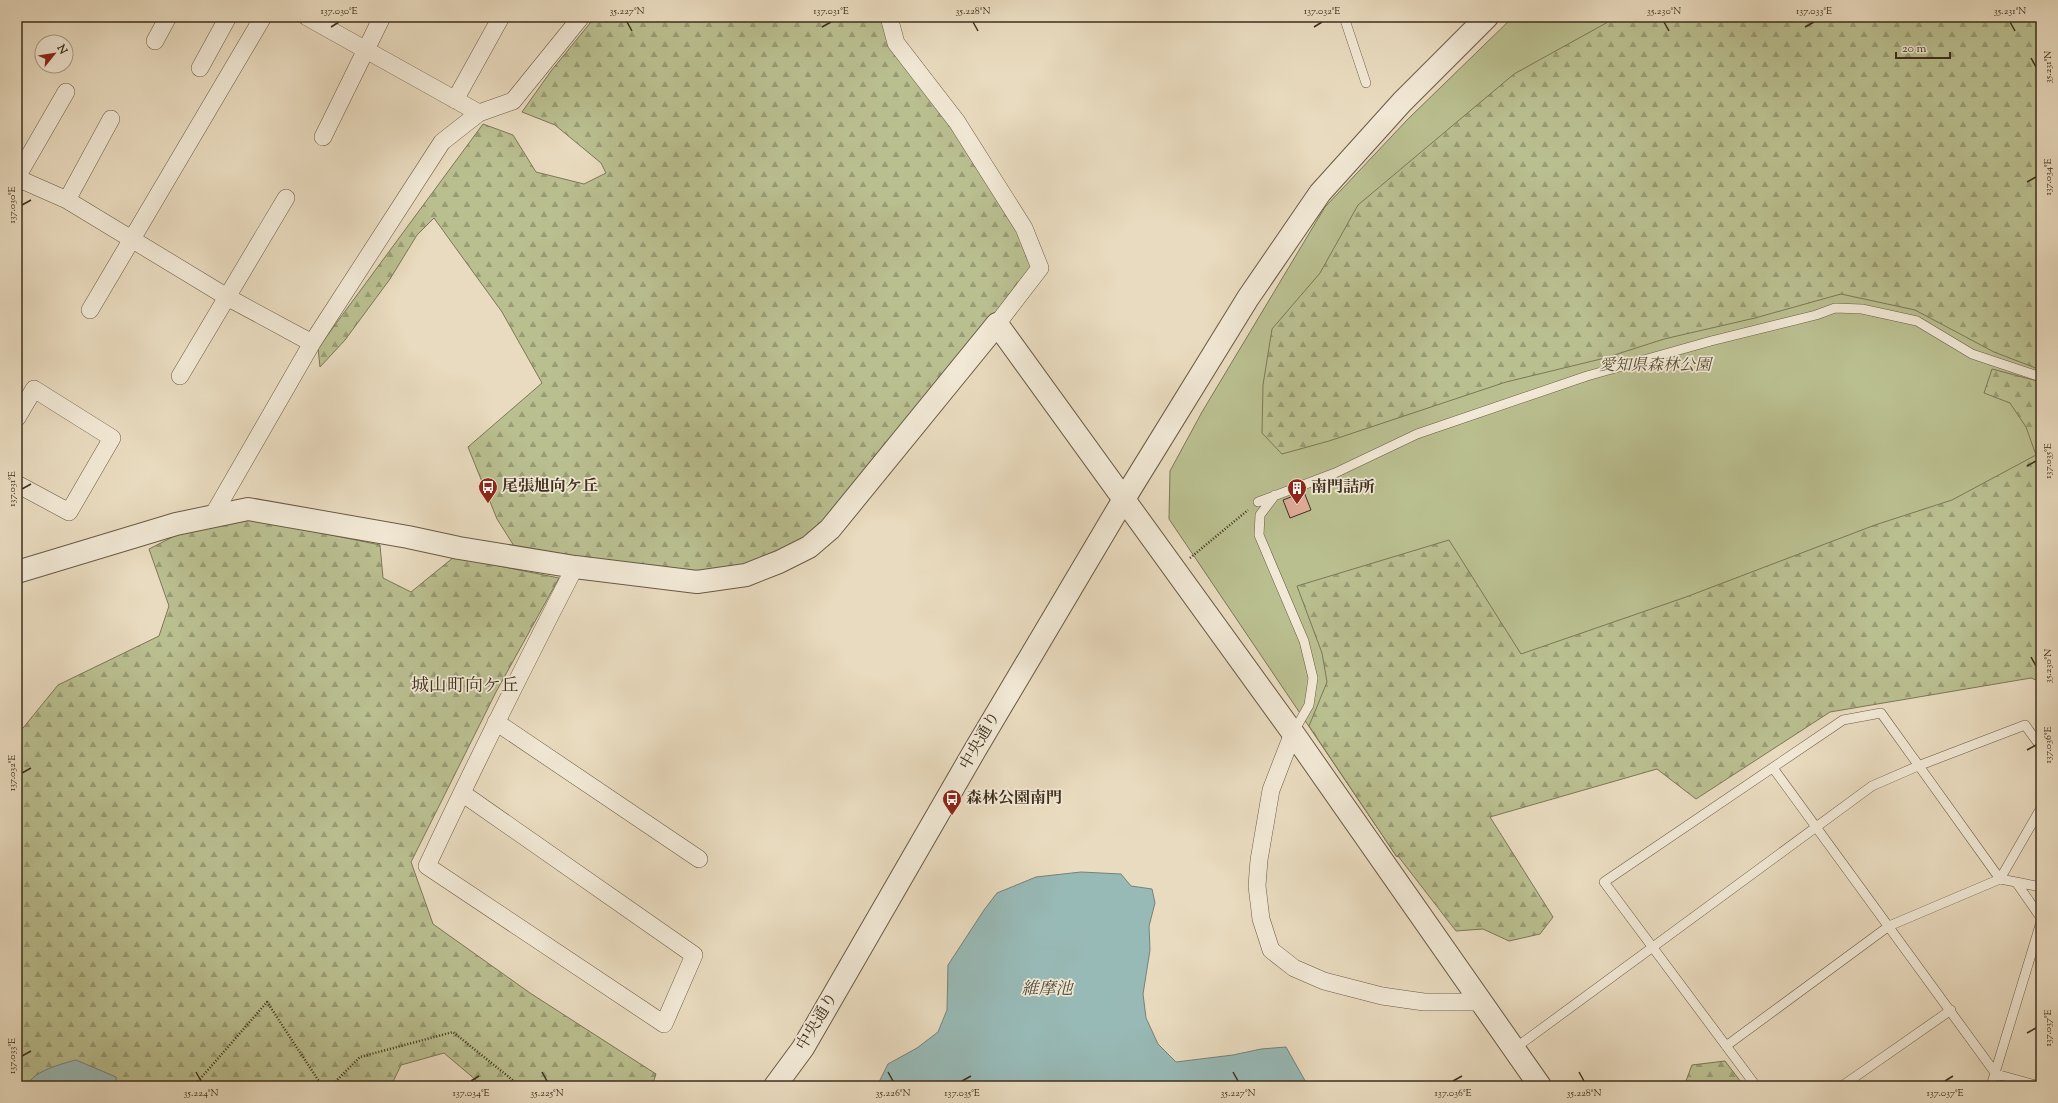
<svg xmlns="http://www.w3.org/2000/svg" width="2058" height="1103" font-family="'Sorts Mill Goudy','Noto Serif JP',serif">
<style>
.green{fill:#babf90;stroke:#7c7756}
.forest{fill:url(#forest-firs);stroke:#7c7756}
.water{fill:#98bab7;stroke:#748279}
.building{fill:#e0ad99;stroke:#3e2f1c}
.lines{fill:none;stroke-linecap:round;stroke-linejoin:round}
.service-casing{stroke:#695a45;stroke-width:10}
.minor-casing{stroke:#695a45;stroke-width:18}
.tertiary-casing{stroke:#695a45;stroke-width:24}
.path{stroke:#3e2f1c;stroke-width:2.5;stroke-dasharray:1 2;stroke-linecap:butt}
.service{stroke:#f1e8d5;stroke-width:9}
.minor{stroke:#f1e8d5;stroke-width:17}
.tertiary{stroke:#f1e8d5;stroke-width:22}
.ticks{fill:none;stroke:#3e2f1c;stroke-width:1.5}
.labels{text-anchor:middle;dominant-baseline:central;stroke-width:3.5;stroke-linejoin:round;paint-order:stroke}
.park-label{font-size:16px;font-style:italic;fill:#574c33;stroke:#f1e8d5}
.poi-label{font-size:16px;font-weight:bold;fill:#3e2f1c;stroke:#f1e8d5;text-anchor:start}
.street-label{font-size:16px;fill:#3e2f1c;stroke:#f1e8d5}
.water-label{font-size:17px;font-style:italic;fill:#504b3b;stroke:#f1e8d5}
.quarter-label{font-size:18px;fill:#3e2f1c;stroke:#f1e8d5}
.neatline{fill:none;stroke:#3e2f1c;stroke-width:1.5}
.ticks-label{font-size:10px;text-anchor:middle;fill:#3e2f1c}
</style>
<defs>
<pattern id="forest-firs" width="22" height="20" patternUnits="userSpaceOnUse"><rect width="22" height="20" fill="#babf90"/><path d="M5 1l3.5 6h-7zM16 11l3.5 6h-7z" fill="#999c75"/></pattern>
</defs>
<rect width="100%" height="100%" fill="#e9dbbf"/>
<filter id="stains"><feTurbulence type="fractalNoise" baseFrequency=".005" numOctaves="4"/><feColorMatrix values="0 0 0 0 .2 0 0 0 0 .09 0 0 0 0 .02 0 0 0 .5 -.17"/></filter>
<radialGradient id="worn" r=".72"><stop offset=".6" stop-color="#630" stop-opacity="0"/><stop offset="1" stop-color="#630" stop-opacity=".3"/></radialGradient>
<path class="green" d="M1513,17H2041V638L1442,776L1397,857L1169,519L1170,471L1202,412L1325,207L1408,119Z"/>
<path class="forest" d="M595,17H886L1022,229L1036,267L828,527L746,568L698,572L579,558L514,546L497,519L468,447L542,383L502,312L434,218L417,235L390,279L345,340L320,367L318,348L483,124L513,135L536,172L584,184L606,173L601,163L555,125L522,112L551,71Z
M1617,17H2041V370L1994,352L1915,310L1841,294L1755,318L1664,339L1605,358L1506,382L1329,441L1282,454L1262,433L1263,385L1272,329L1320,273L1358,205L1514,74Z
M1992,369L2041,382V682L2031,678L1830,712L1696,799L1657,769L1490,817L1553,917L1540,934L1509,941L1483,929L1456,931L1398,856L1400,853L1397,857L1309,726L1327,682L1322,653L1297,586L1449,540L1521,654L1686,597L1875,525L1952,500L2036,455L2026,427L2010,403L1984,393Z
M249,518L380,545L383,578L411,592L454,557L559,578L496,692L411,862L433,924L530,993L656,1074L652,1086H483L444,1053L401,1065L391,1086H17V729L23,728L58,685L159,636L169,606L149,549L198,524Z
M1725,1061L1744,1086H1684L1692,1065Z"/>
<path class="water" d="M1081,872L1121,874L1131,886L1152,889L1155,903L1149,926L1150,950L1143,994L1146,1018L1158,1044L1176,1062L1233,1055L1261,1049L1286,1047L1308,1086H877L888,1064L917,1048L938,1032L947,1010L948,965L984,910L997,893L1036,877Z
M76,1060L116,1077L117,1086H27C33,1071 61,1064 76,1060Z"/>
<path class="building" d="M1304,492L1311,510L1290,518L1283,500Z"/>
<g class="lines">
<defs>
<path id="service" d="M1344,17L1366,83
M1275,495L1260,515L1259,535L1304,641L1313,678L1309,705L1293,733
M1258,502L1335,473L1417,434L1587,376L1711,341L1816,315L1835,308L1862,309L1917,321L1972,354L2041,377
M1773,768L1996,1074L2039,1086
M2016,882L2041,887
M1726,1046L1889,926L2000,879L2041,808
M1514,1049L1872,786L1918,766L2025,725L2041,747
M1756,1086L1604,882L1843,720L1881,713L2000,879L2016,882L2041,918
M1842,1086L1951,1010
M1991,1086L2041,922"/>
<path id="minor" d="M307,17L479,113
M889,17L896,43L957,122L1024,228L1040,268L997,324
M155,41L168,17
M200,68L228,17
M455,100L501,17
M323,137L382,17
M17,177L66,92
M17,178L67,200L227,297L312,343L213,515
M67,200L111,119
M90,310L263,17
M312,343L442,142L479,113L513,101L581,17
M180,376L286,198
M17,418L34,389L112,438L69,512L17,484
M496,722L699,859
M1293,733L1271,790L1259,860L1257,886L1261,919L1271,950L1294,968L1324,981L1382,996L1424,1002H1481
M462,793L694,955L664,1024L427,866C474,766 524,666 575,567"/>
<path id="tertiary" d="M17,572L176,524L248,509L408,537L459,548L575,567L697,582L746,575L779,562L809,547L830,529L997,324L1293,733L1540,1086
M775,1086L803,1048L975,750L1124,499L1248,298L1320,193L1402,102L1487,17"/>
</defs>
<use href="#service" class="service-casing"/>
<use href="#minor" class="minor-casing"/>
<use href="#tertiary" class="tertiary-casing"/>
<path class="path" d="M1190,558L1248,510
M194,1086L267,1002L322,1086
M331,1086L360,1057L453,1032L520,1086"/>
<use href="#service" class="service"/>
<use href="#minor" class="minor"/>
<use href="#tertiary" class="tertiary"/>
</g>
<path class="ticks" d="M627,22L632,31M973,22L978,31M1664,22L1669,31M2010,22L2015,31M331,27L339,22M822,27L831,22M1314,27L1322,22M1805,27L1814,22M2031,58L2036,67M2027,182L2036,177M22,205L31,200M2027,466L2036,461M22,489L31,484M2031,657L2036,666M2027,750L2036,745M22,773L31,768M2027,1033L2036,1028M22,1056L31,1051M196,1072L201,1081M542,1072L547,1081M888,1072L893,1081M1233,1072L1238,1081M1579,1072L1584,1081M471,1081L479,1076M962,1081L971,1076M1453,1081L1462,1076M1945,1081L1953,1076"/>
<defs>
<symbol id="bus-pin" viewBox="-11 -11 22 30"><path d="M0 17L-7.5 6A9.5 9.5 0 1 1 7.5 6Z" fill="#8f2418" stroke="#f1e8d5"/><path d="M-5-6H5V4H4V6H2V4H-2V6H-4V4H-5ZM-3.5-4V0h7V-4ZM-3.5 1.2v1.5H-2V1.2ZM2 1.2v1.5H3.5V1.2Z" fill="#fff"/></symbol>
<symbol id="building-pin" viewBox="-11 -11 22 30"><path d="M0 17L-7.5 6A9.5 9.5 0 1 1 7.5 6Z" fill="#8f2418" stroke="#f1e8d5"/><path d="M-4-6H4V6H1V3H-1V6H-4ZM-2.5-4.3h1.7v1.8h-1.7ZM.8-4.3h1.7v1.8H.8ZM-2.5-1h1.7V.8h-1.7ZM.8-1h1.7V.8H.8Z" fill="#fff"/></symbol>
</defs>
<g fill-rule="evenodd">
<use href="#bus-pin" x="477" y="476" width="22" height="30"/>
<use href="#building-pin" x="1286" y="477" width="22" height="30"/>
<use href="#bus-pin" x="941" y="788" width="22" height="30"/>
</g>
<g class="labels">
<g class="park-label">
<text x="1655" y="366">愛知県森林公園</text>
</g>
<g class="poi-label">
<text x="502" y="487">尾張旭向ケ丘</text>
<text x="1311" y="488">南門詰所</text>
<text x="966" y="799">森林公園南門</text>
</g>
<g class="street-label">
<text transform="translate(981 741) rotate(-60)">中央通り</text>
<text transform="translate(818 1022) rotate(-59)">中央通り</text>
</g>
<g class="water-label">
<text x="1047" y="990">維摩池</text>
</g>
<g class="quarter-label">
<text x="465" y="687">城山町向ケ丘</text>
</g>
</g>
<rect width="2058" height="1103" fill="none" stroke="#e9dbbf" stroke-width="44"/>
<g transform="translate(54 54) rotate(60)"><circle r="19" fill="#f1e8d5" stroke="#a99e8b"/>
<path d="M0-3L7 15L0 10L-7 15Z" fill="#8f2418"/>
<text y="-6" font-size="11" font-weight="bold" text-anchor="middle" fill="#3e2f1c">N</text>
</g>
<path d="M1896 52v6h54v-6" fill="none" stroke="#3e2f1c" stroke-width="2"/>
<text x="1902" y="52" font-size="12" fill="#3e2f1c" stroke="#f1e8d5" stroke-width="3" paint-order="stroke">20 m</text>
<rect x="22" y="22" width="2014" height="1059" class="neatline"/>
<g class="ticks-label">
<text x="339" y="14">137.030°E</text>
<text x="627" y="14">35.227°N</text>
<text x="831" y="14">137.031°E</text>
<text x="973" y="14">35.228°N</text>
<text x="1322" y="14">137.032°E</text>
<text x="1664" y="14">35.230°N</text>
<text x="1814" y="14">137.033°E</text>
<text x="2010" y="14">35.231°N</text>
<text transform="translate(2047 67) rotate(-90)" y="4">35.231°N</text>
<text transform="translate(2047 177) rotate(-90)" y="4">137.034°E</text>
<text transform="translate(11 205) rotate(-90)" y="4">137.030°E</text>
<text transform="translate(2047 461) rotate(-90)" y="4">137.035°E</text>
<text transform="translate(11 489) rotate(-90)" y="4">137.031°E</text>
<text transform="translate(2047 666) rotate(-90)" y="4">35.230°N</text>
<text transform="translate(2047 745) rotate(-90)" y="4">137.036°E</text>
<text transform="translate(11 773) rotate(-90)" y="4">137.032°E</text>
<text transform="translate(2047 1028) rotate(-90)" y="4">137.037°E</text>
<text transform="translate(11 1056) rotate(-90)" y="4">137.033°E</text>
<text x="201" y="1096">35.224°N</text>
<text x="471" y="1096">137.034°E</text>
<text x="547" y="1096">35.225°N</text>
<text x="893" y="1096">35.226°N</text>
<text x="962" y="1096">137.035°E</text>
<text x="1238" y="1096">35.227°N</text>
<text x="1453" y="1096">137.036°E</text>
<text x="1584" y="1096">35.228°N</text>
<text x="1945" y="1096">137.037°E</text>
</g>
<rect width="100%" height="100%" filter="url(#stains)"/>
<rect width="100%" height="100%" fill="url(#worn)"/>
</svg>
